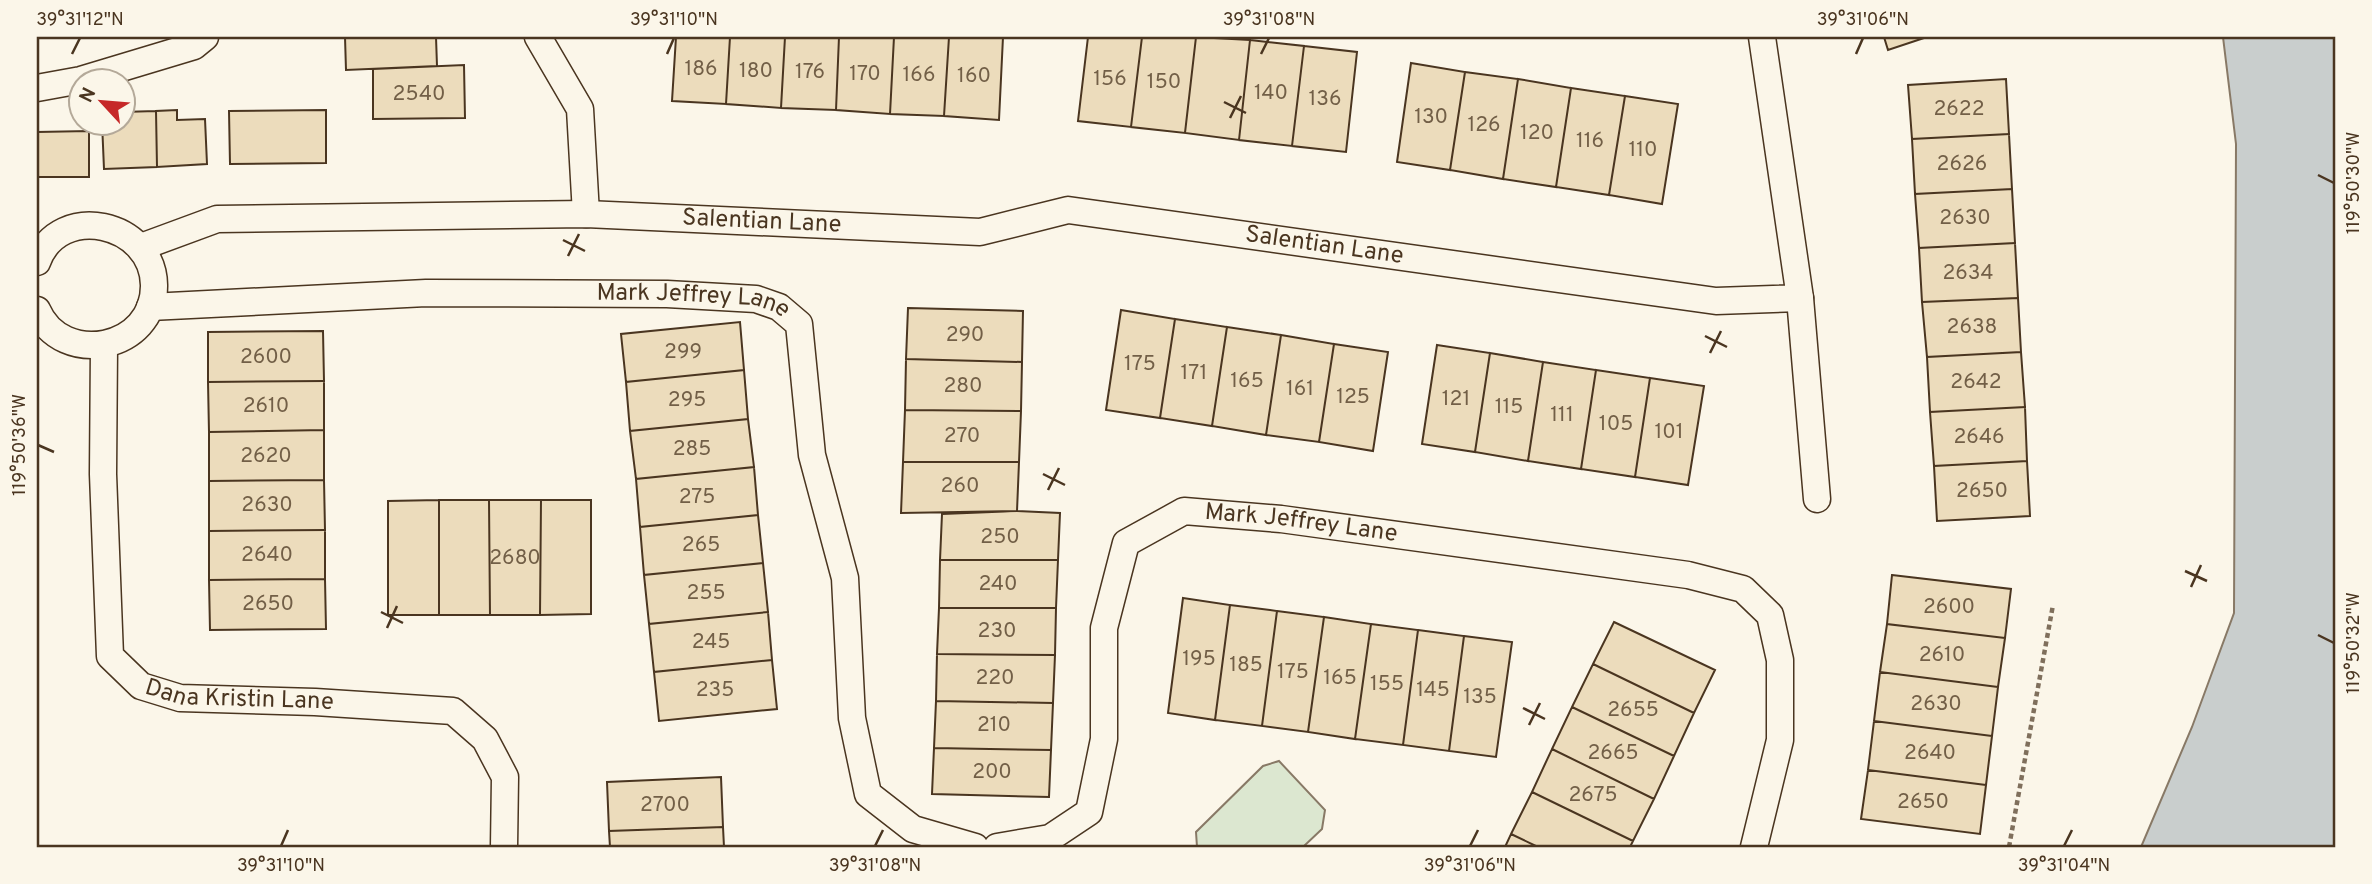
<svg xmlns="http://www.w3.org/2000/svg" width="2372" height="884" font-family="Overpass,sans-serif">
<style>
.green{fill:#dce7d0;stroke:#887966;stroke-width:2}
.water{fill:#c9cecd;stroke:#887966;stroke-width:2}
.building{fill:#ecdcbc;stroke:#4a3520;stroke-width:2}
.lines{fill:none;stroke-linecap:round;stroke-linejoin:round}
.service-casing{stroke:#4a3520;stroke-width:29}
.path{stroke:#7f6f5c;stroke-width:4.5;stroke-dasharray:5 3.5;stroke-linecap:butt}
.service{stroke:#fbf6e9;stroke-width:26}
.ticks{fill:none;stroke:#4a3520;stroke-width:2.5}
.labels{text-anchor:middle;dominant-baseline:central;stroke-width:5;stroke-linejoin:round;paint-order:stroke}
.number-label{font-size:21px;fill:#725f47}
.street-label{font-size:24px;fill:#4a3520;stroke:#fbf6e9}
.neatline{fill:none;stroke:#4a3520;stroke-width:2.5}
.ticks-label{font-size:18px;text-anchor:middle;fill:#4a3520}
</style>
<rect width="100%" height="100%" fill="#fbf6e9"/>
<path class="green" d="M1279,761L1325,810L1322,829L1303,847H1197L1196,832L1263,766Z"/>
<path class="water" d="M2223,37H2335V847H2141L2192,727L2234,613L2236,144Z"/>
<path class="building" d="M345,37H436L437,66L346,70Z
M676,37H730L726,104L672,101Z
M730,37H785L781,108L726,104Z
M785,37H839L836,110L781,108Z
M839,37H894L890,114L836,110Z
M894,37H949L944,116L890,114Z
M949,37H1003L999,120L944,116Z
M1088,37H1142L1131,127L1078,121Z
M1142,37H1196L1185,133L1131,127Z
M1196,37L1250,40L1239,140L1185,133Z
M1884,37H1927L1888,50Z
M1250,40L1304,46L1292,146L1239,140Z
M1304,46L1357,52L1346,152L1292,146Z
M1411,63L1465,72L1450,170L1397,162Z
M464,65L465,118L373,119V69Z
M1465,72L1518,79L1503,179L1450,170Z
M1518,79L1571,88L1556,187L1503,179Z
M2006,79L2009,134L1912,139L1908,85Z
M1571,88L1625,96L1609,195L1556,187Z
M1625,96L1678,104L1662,204L1609,195Z
M177,110V120L205,119L207,164L157,167L156,111Z
M326,110V163L230,164L229,111Z
M156,111L157,167L104,169L102,122H122V112Z
M89,131V177H37V132Z
M2009,134L2012,189L1915,194L1912,139Z
M2012,189L2015,243L1919,248L1915,194Z
M2015,243L2018,298L1922,302L1919,248Z
M2018,298L2021,352L1927,357L1922,302Z
M908,308L1023,311L1022,362L906,359Z
M1121,310L1175,319L1160,418L1106,410Z
M1175,319L1227,327L1212,426L1160,418Z
M740,322L744,370L626,382L621,334Z
M1227,327L1281,335L1266,435L1212,426Z
M323,331L324,381L208,382V332Z
M1281,335L1334,344L1319,442L1266,435Z
M1334,344L1388,352L1373,451L1319,442Z
M1437,345L1490,353L1475,452L1422,444Z
M2021,352L2025,407L1930,412L1927,357Z
M1490,353L1543,362L1528,461L1475,452Z
M906,359L1022,362L1021,411L905,410Z
M1543,362L1596,370L1581,469L1528,461Z
M744,370L748,419L630,431L626,382Z
M1596,370L1650,378L1635,477L1581,469Z
M1650,378L1704,386L1688,485L1635,477Z
M324,381V430L209,432L208,382Z
M2025,407L2027,461L1934,466L1930,412Z
M905,410L1021,411L1019,462H903Z
M748,419L754,467L636,479L630,431Z
M324,430V480L209,481V432Z
M2027,461L2030,516L1937,521L1934,466Z
M903,462H1019L1017,511L901,513Z
M754,467L758,515L640,527L636,479Z
M324,480L325,530L209,531V481Z
M439,500H489L490,615H439Z
M439,500V615H388V501Z
M489,500H541L540,615H490Z
M541,500H591V614L540,615Z
M1017,511L1060,513L1058,560H940L942,514Z
M758,515L763,563L644,575L640,527Z
M325,530V579L209,580V531Z
M940,560H1058L1056,608H939Z
M763,563L768,612L649,624L644,575Z
M1892,575L2011,589L2005,638L1887,624Z
M325,579L326,629L210,630L209,580Z
M1183,598L1230,605L1215,720L1168,713Z
M1230,605L1277,611L1262,726L1215,720Z
M939,608H1056L1055,655L937,654Z
M1277,611L1324,617L1308,732L1262,726Z
M768,612L772,660L654,672L649,624Z
M1324,617L1371,624L1355,739L1308,732Z
M1614,622L1715,670L1694,713L1593,664Z
M1371,624L1418,630L1403,745L1355,739Z
M1887,624L2005,638L1998,687L1880,672Z
M1418,630L1464,636L1449,751L1403,745Z
M1464,636L1512,642L1496,757L1449,751Z
M937,654L1055,655L1053,703L936,701Z
M772,660L777,709L659,721L654,672Z
M1593,664L1694,713L1674,756L1572,707Z
M1880,672L1998,687L1992,736L1874,721Z
M936,701L1053,703L1051,750L934,748Z
M1572,707L1674,756L1654,799L1552,749Z
M1874,721L1992,736L1986,785L1868,770Z
M934,748L1051,750L1049,797L932,794Z
M1552,749L1654,799L1633,841L1532,792Z
M1868,770L1986,785L1980,834L1861,819Z
M721,777L723,827L609,831L607,782Z
M1532,792L1633,841L1630,847H1538L1511,834Z
M723,827L724,847H610L609,831Z
M1511,834L1538,847H1505Z"/>
<g class="lines">
<defs>
<g id="service">
<path d="M538,37L580,109L586,214"/>
<path d="M37,88L81,80L194,46L205,37"/>
<path id="s1" d="M141,247L217,219L586,214L980,232L1068,210L1716,301L1800,298L1762,37"/>
<path d="M37,262C59,201 153,222 154,285C155,350 62,368 37,310"/>
<path d="M1800,298L1817,499"/>
<path id="s2" d="M150,307L426,293L667,294L756,299L779,307L799,324L812,455L845,578L852,718L868,794L913,829L975,847"/>
<path id="s3" d="M104,346L103,474L110,656L141,686L180,698L315,702L453,711L485,739L505,777L504,847"/>
<path id="s4" d="M997,847L1050,838L1089,812L1104,739V628L1126,543L1184,511L1281,519L1688,575L1743,589L1770,615L1780,660V740L1754,847"/>
</g>
</defs>
<use href="#service" class="service-casing"/>
<path class="path" d="M2009,847L2053,605"/>
<use href="#service" class="service"/>
</g>
<path class="ticks" d="M72,54L80,38M667,54L674,38M1261,54L1269,38M1856,54L1863,38M1224,102L1246,113M1230,118L1241,96M2318,175L2334,183M563,240L585,251M568,256L579,234M1705,336L1727,347M1710,353L1721,331M38,445L54,452M1043,474L1065,485M1048,490L1059,468M2185,571L2207,581M2191,587L2201,565M381,612L403,623M387,628L397,606M2318,635L2334,643M1523,708L1545,719M1529,725L1540,703M281,846L288,830M875,846L883,830M1470,846L1478,830M2064,846L2072,830"/>
<g class="labels">
<g class="number-label">
<text x="701" y="69">186</text>
<text x="756" y="71">180</text>
<text x="810" y="72">176</text>
<text x="865" y="74">170</text>
<text x="919" y="75">166</text>
<text x="974" y="76">160</text>
<text x="1110" y="79">156</text>
<text x="1164" y="82">150</text>
<text x="1271" y="93">140</text>
<text x="419" y="94">2540</text>
<text x="1325" y="99">136</text>
<text x="1959" y="109">2622</text>
<text x="1431" y="117">130</text>
<text x="1484" y="125">126</text>
<text x="1537" y="133">120</text>
<text x="1590" y="141">116</text>
<text x="1643" y="150">110</text>
<text x="1962" y="164">2626</text>
<text x="1965" y="218">2630</text>
<text x="1968" y="273">2634</text>
<text x="1972" y="327">2638</text>
<text x="965" y="335">290</text>
<text x="683" y="352">299</text>
<text x="266" y="357">2600</text>
<text x="1140" y="364">175</text>
<text x="1194" y="373">171</text>
<text x="1247" y="381">165</text>
<text x="1976" y="382">2642</text>
<text x="963" y="386">280</text>
<text x="1300" y="389">161</text>
<text x="1353" y="397">125</text>
<text x="1456" y="399">121</text>
<text x="687" y="400">295</text>
<text x="266" y="406">2610</text>
<text x="1509" y="407">115</text>
<text x="1562" y="415">111</text>
<text x="1616" y="424">105</text>
<text x="1669" y="432">101</text>
<text x="962" y="436">270</text>
<text x="1979" y="437">2646</text>
<text x="692" y="449">285</text>
<text x="266" y="456">2620</text>
<text x="960" y="486">260</text>
<text x="1982" y="491">2650</text>
<text x="697" y="497">275</text>
<text x="267" y="505">2630</text>
<text x="1000" y="537">250</text>
<text x="701" y="545">265</text>
<text x="267" y="555">2640</text>
<text x="515" y="558">2680</text>
<text x="998" y="584">240</text>
<text x="706" y="593">255</text>
<text x="268" y="604">2650</text>
<text x="1949" y="607">2600</text>
<text x="997" y="631">230</text>
<text x="711" y="642">245</text>
<text x="1942" y="655">2610</text>
<text x="1199" y="659">195</text>
<text x="1246" y="665">185</text>
<text x="1293" y="672">175</text>
<text x="995" y="678">220</text>
<text x="1340" y="678">165</text>
<text x="1387" y="684">155</text>
<text x="715" y="690">235</text>
<text x="1433" y="690">145</text>
<text x="1480" y="697">135</text>
<text x="1936" y="704">2630</text>
<text x="1633" y="710">2655</text>
<text x="994" y="725">210</text>
<text x="1613" y="753">2665</text>
<text x="1930" y="753">2640</text>
<text x="992" y="772">200</text>
<text x="1593" y="795">2675</text>
<text x="1923" y="802">2650</text>
<text x="665" y="805">2700</text>
</g>
<g class="street-label">
<text stroke="none"><textPath href="#s1" startOffset="626">Salentian Lane</textPath></text>
<text stroke="none"><textPath href="#s1" startOffset="1194">Salentian Lane</textPath></text>
<text stroke="none"><textPath href="#s2" startOffset="544">Mark Jeffrey Lane</textPath></text>
<text stroke="none"><textPath href="#s4" startOffset="558">Mark Jeffrey Lane</textPath></text>
<text stroke="none"><textPath href="#s3" startOffset="453">Dana Kristin Lane</textPath></text>
</g>
</g>
<rect width="2372" height="884" fill="none" stroke="#fbf6e9" stroke-width="77"/>
<g transform="translate(102 102) rotate(296)"><circle r="33" fill="#fbf6e9" stroke="#b4a999" stroke-width="2"/>
<path d="M0-5L12 26L0 18L-12 26Z" fill="#c62828"/>
<text y="-10" font-size="19" font-weight="bold" text-anchor="middle" fill="#4a3520">N</text>
</g>
<rect x="38" y="38" width="2296" height="808" class="neatline"/>
<g class="ticks-label">
<text x="80" y="25">39°31'12"N</text>
<text x="674" y="25">39°31'10"N</text>
<text x="1269" y="25">39°31'08"N</text>
<text x="1863" y="25">39°31'06"N</text>
<text transform="translate(2353 183) rotate(-90)" y="6">119°50'30"W</text>
<text transform="translate(19 445) rotate(-90)" y="6">119°50'36"W</text>
<text transform="translate(2353 643) rotate(-90)" y="6">119°50'32"W</text>
<text x="281" y="871">39°31'10"N</text>
<text x="875" y="871">39°31'08"N</text>
<text x="1470" y="871">39°31'06"N</text>
<text x="2064" y="871">39°31'04"N</text>
</g>
</svg>
